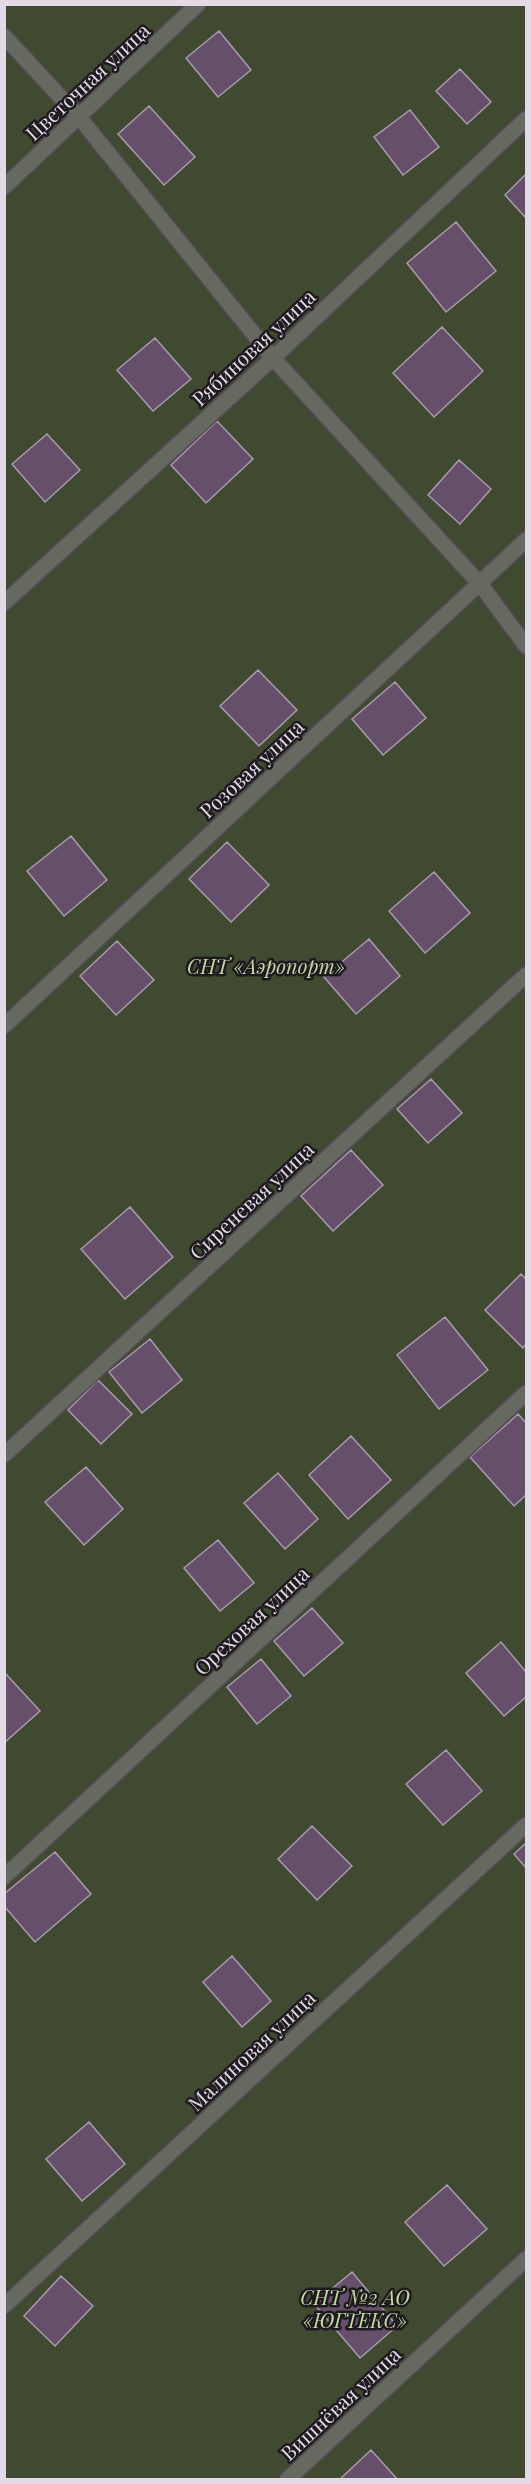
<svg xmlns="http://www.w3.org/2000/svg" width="531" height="2484" font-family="'Playfair Display',serif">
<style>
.green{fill:#3f4a30}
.building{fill:#654f6b;stroke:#a99aae;stroke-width:1.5}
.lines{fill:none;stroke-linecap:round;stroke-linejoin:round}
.minor-casing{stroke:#564a59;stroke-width:18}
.minor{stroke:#656960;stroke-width:15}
.labels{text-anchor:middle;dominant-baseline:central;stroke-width:5;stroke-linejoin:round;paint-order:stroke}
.street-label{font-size:20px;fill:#e2dae4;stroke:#1f1920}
.park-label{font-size:20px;font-style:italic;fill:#c2daa0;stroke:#1f1920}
</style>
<rect width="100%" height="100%" fill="#3b2e3e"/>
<path class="green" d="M5,5H526V2479L5,2480Z"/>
<path class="building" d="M219,31L251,70L218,97L186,58Z
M460,69L491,102L467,124L436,91Z
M149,106L195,157L164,185L118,134Z
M410,110L439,147L403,175L374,137Z
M526,174V218L505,195Z
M456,222L496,271L446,312L407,263Z
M442,327L483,371L434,417L393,373Z
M155,338L191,379L153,411L117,370Z
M217,421L253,459L206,503L171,465Z
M47,434L80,470L45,502L12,464Z
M459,460L491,489L460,524L428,495Z
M258,670L297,710L259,746L220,706Z
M395,682L426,718L383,755L352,719Z
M71,836L107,880L64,916L27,871Z
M227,842L269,885L231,922L189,879Z
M434,872L470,913L425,953L389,911Z
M369,939L400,976L356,1014L324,977Z
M117,941L154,980L116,1015L80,976Z
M431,1079L462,1113L428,1143L397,1109Z
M351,1150L383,1185L333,1231L301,1196Z
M130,1207L173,1257L125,1299L81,1249Z
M521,1274L526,1279V1344L523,1348L485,1310Z
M445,1317L488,1370L439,1409L397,1355Z
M150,1339L182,1380L142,1413L109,1372Z
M98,1380L132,1414L101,1444L68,1410Z
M518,1414L526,1423V1495L514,1506L470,1457Z
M351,1436L391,1480L348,1519L309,1475Z
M86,1467L123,1509L84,1545L45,1502Z
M278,1473L318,1519L285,1549L244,1503Z
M218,1540L254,1583L220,1611L184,1568Z
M312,1608L343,1643L304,1676L274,1641Z
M501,1642L526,1672V1697L504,1716L466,1673Z
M261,1659L291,1696L257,1724L227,1687Z
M4,1672L40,1711L4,1743Z
M446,1750L482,1791L443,1825L406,1784Z
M312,1826L352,1866L317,1900L278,1859Z
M526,1843V1868L514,1854Z
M55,1852L91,1894L35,1942L4,1906V1894Z
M232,1956L271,2001L242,2027L203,1982Z
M89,2122L125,2164L82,2201L46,2159Z
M447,2185L487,2229L444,2266L405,2222Z
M352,2272L397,2326L360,2358L314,2304Z
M61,2276L93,2306L55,2346L24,2316Z
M371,2450L398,2480H339Z"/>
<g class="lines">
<defs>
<path id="minor" d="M4,36L79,117L273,358L480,584L526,646
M4,187L198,4
M4,603L273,358L526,119
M4,1026L526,540
M4,1455L526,975
M4,1877L526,1393
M4,2306L526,1825
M287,2480L526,2259"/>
</defs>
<use href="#minor" class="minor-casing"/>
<use href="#minor" class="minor"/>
</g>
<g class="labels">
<g class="street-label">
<text transform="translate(87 81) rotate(-43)">Цветочная улица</text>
<text transform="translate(253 347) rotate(-43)">Рябиновая улица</text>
<text transform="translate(251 768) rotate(-43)">Розовая улица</text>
<text transform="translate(251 1200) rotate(-43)">Сиреневая улица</text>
<text transform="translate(251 1620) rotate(-43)">Ореховая улица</text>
<text transform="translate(251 2050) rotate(-43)">Малиновая улица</text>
<text transform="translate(340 2403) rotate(-43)">Вишнёвая улица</text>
</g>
<g class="park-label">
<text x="266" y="965">СНТ «Аэропорт»</text>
<text x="355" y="2296">СНТ №2 АО<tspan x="355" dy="23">«ЮГТЕКС»</tspan></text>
</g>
</g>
<rect width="531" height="2484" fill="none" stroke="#e2dae4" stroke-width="12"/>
</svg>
